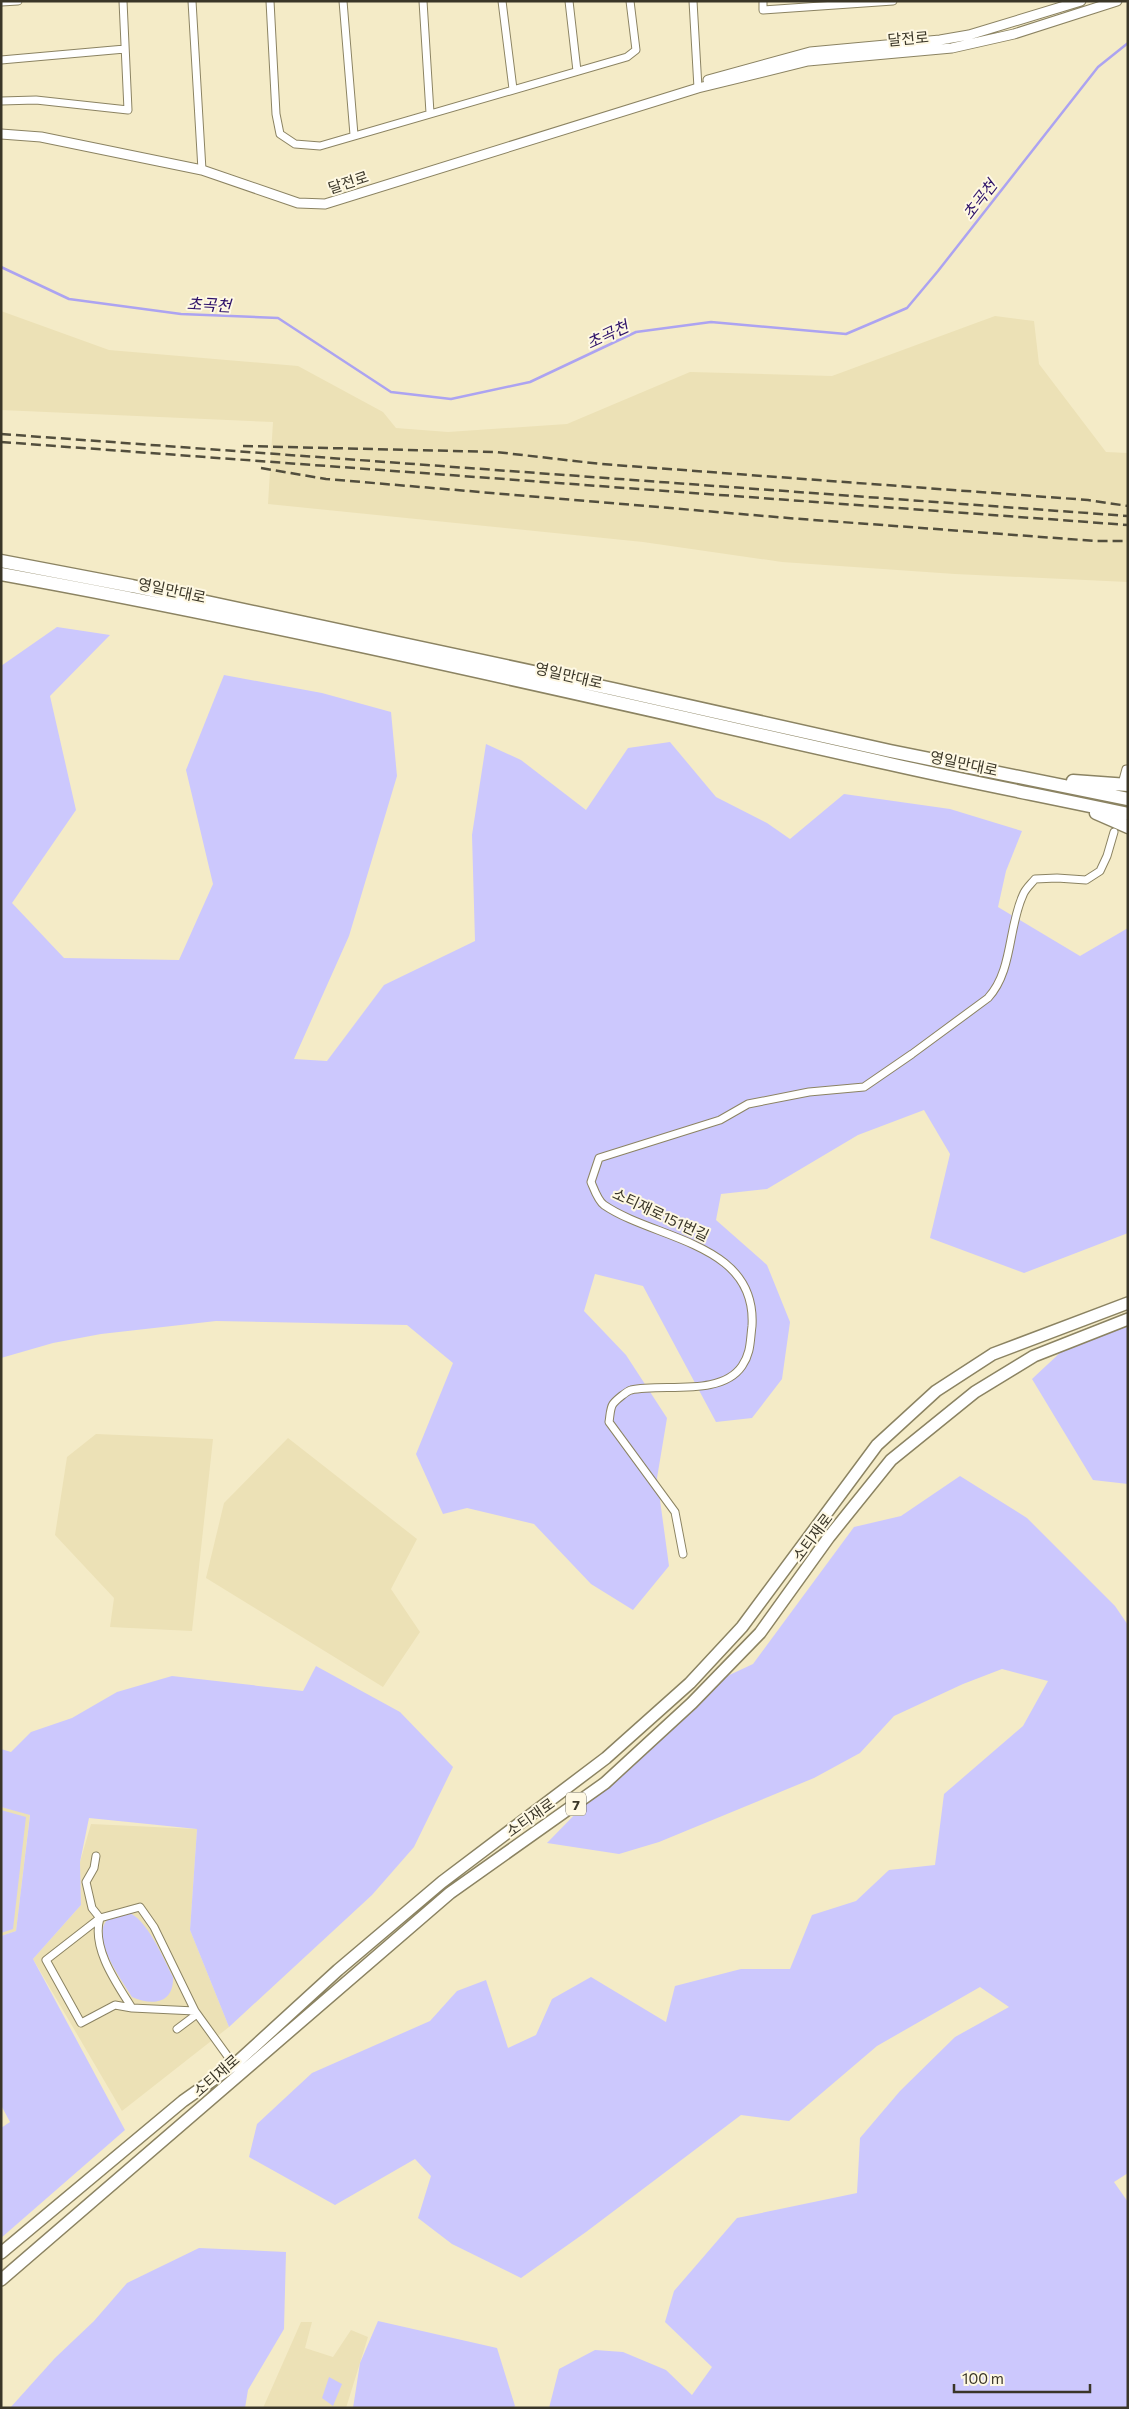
<svg xmlns="http://www.w3.org/2000/svg" width="1129" height="2409" font-family="Commissioner,'Noto Sans KR',sans-serif">
<style>
.built{fill:#ece1b6}
.green{fill:#ccc8fd}
.lines{fill:none;stroke-linecap:round;stroke-linejoin:round}
.stream{stroke:#aca3f1;stroke-width:2.5}
.minor-casing{stroke:#8b8362;stroke-width:9}
.tertiary-casing{stroke:#8b8362;stroke-width:11}
.primary-casing{stroke:#8b8362;stroke-width:14}
.trunk-casing{stroke:#8b8362;stroke-width:15}
.minor{stroke:#fff;stroke-width:7}
.tertiary{stroke:#fff;stroke-width:9}
.primary{stroke:#fff;stroke-width:11}
.trunk{stroke:#fff;stroke-width:12}
.rail{stroke:#524e3d;stroke-width:2.5;stroke-dasharray:10 5;stroke-linecap:butt}
.labels{text-anchor:middle;dominant-baseline:central;stroke-width:4;stroke-linejoin:round;paint-order:stroke}
.shield{fill:#fef8e3;stroke:#757060;stroke-width:1}
.shield-label{font-size:14px;font-weight:bold;fill:#3a3628}
.street-label{font-size:15px;fill:#3a3628;stroke:#fef8e3}
.water-label{font-size:16px;font-style:italic;fill:#2c1069;stroke:#fef8e3}
</style>
<rect width="100%" height="100%" fill="#f4ebc7"/>
<path class="built" d="M1,311L109,350L298,366L383,412L396,428L448,432L567,424L690,372L832,376L995,316L1034,321L1039,364L1106,452L1128,453V582L955,574L782,562L643,542L268,504L273,422L1,410Z
M96,1434L213,1439L192,1631L110,1627L114,1598L55,1535L67,1457Z
M288,1438L417,1539L391,1589L420,1632L383,1687L206,1578L224,1503Z
M1,1807L30,1814L16,1931L1,1936Z
M91,1824L197,1829L190,1930L229,2027L122,2111L33,1959L81,1905L80,1862Z
M301,2322H312L305,2348L333,2357L351,2330L368,2337L346,2408H263Z"/>
<path class="green" d="M57,627L110,635L50,696L76,810L12,903L64,958L179,960L213,884L186,770L224,675L322,693L391,712L397,776L349,936L294,1059L327,1061L384,985L475,941L472,835L486,744L521,760L586,810L628,748L670,742L716,797L767,823L790,839L844,794L950,809L1022,831L1006,871L998,907L1080,956L1128,928V1233L1024,1273L930,1238L950,1154L924,1110L858,1135L767,1189L721,1194L716,1220L767,1265L790,1322L782,1379L752,1418L716,1422L643,1286L595,1274L584,1311L626,1355L667,1418L657,1478L669,1566L633,1610L591,1584L534,1524L467,1508L443,1514L416,1454L453,1363L407,1325L216,1321L101,1334L53,1343L1,1358V666Z
M1128,1320V1484L1093,1480L1032,1379L1063,1350Z
M960,1476L1027,1518L1115,1606L1128,1625V2173L1114,2182L1128,2202V2408H549L559,2369L595,2350L623,2352L666,2370L692,2395L712,2367L665,2322L674,2291L737,2218L857,2193L860,2138L900,2091L955,2037L1009,2007L980,1987L877,2046L789,2121L741,2115L586,2232L521,2278L452,2244L418,2218L431,2176L415,2159L335,2205L249,2157L257,2124L312,2073L430,2021L457,1991L486,1980L508,2048L536,2035L552,1999L591,1977L666,2022L675,1986L741,1969H790L812,1915L856,1901L889,1870L935,1865L944,1794L1023,1726L1048,1681L1002,1669L963,1684L894,1716L860,1753L814,1778L659,1842L619,1854L547,1843L695,1691L753,1664L854,1527L901,1516Z
M316,1666L400,1712L453,1767L414,1847L372,1895L229,2027L190,1930L197,1829L89,1818L80,1862L81,1905L33,1959L125,2130L1,2238V2128L10,2122L1,2105V1936L16,1931L30,1815L1,1807V1749L11,1752L31,1732L72,1718L117,1692L172,1676L303,1691Z
M1,1810L26,1817L13,1929L1,1933Z
M127,1912C147,1918 163,1958 173,1977C174,2004 152,2006 132,1997C122,1980 85,1932 112,1916C115,1913 123,1913 127,1912Z
M199,2248L286,2252L284,2329L248,2390L245,2408H10L55,2358L94,2321L127,2283Z
M378,2321L497,2348L515,2406L513,2408H353L360,2363Z
M329,2377L342,2384L333,2406L322,2398Z"/>
<g class="lines">
<path class="stream" d="M1,267L69,299L181,314L278,318L391,392L451,399L530,382L636,332L711,322L846,334L907,308L938,271L1098,67L1128,43"/>
<defs>
<path id="minor" d="M192,1L202,170
M270,1L276,114L280,134L295,144L320,146L627,57L636,50L630,1
M343,1L354,135
M423,1L430,113
M502,1L513,89
M569,1L577,71
M693,1L698,88
M763,1V10L893,1
M1,2L18,1
M1,60L125,49
M1,101L36,100L128,110L123,1
M1123,780L1126,769H1128
M683,1554L675,1512L609,1422C610,1417 610,1408 613,1404C616,1400 627,1391 631,1390C663,1383 721,1397 742,1366C751,1353 750,1341 752,1326C757,1242 655,1240 604,1205C598,1201 594,1189 591,1182L599,1158L720,1120L748,1104L809,1092L864,1087L912,1054L988,998C1013,971 1008,927 1023,895C1025,889 1031,884 1035,879L1057,878L1086,880L1100,871L1107,856L1114,832
M96,1856L94,1868L86,1882L92,1908L100,1918L46,1960L81,2023L115,2005L132,2008
M195,2011L132,2008C117,1984 91,1948 100,1918L140,1907L154,1927L195,2011L234,2065
M177,2029L197,2014"/>
<path id="tertiary" d="M708,80L810,52L940,40L969,35L1081,1
M1,134L41,137L202,170L298,203L325,204L698,88L808,61L952,48L1014,34L1117,1"/>
<path id="primary" d="M1,2253L183,2101L234,2065L338,1970L442,1882L606,1758L690,1683L742,1627L877,1445L936,1391L993,1354L1128,1303
M1,2280L450,1893L605,1783L692,1703L760,1633L829,1537L891,1460L975,1392L1034,1356L1128,1319"/>
<path id="trunk" d="M1,561L132,586L613,689L890,751L1128,799
M1,574C299,628 594,698 890,764C969,782 1049,797 1128,814
M1073,781L1128,785
M1096,813L1128,827"/>
</defs>
<use href="#minor" class="minor-casing"/>
<use href="#tertiary" class="tertiary-casing"/>
<use href="#primary" class="primary-casing"/>
<use href="#trunk" class="trunk-casing"/>
<use href="#minor" class="minor"/>
<use href="#tertiary" class="tertiary"/>
<use href="#primary" class="primary"/>
<use href="#trunk" class="trunk"/>
<path class="rail" d="M1,434L1128,516
M1,442L1128,525
M243,446L496,452L601,464L1088,500L1128,506
M261,468L326,479L788,518L1096,541H1128"/>
</g>
<g class="labels">
<rect class="shield" x="566" y="1792.5" width="20" height="23" rx="4"/>
<g class="shield-label">
<text x="576" y="1804">7</text>
</g>
<g class="street-label">
<text transform="translate(908 38) rotate(-5)">달전로</text>
<text transform="translate(348 182) rotate(-18)">달전로</text>
<text transform="translate(172 590) rotate(12)">영일만대로</text>
<text transform="translate(569 675) rotate(13)">영일만대로</text>
<text transform="translate(964 763) rotate(12)">영일만대로</text>
<text transform="translate(661 1214) rotate(25)">소티재로151번길</text>
<text transform="translate(812 1537) rotate(-53)">소티재로</text>
<text transform="translate(530 1817) rotate(-35)">소티재로</text>
<text transform="translate(216 2075) rotate(-41)">소티재로</text>
</g>
<g class="water-label">
<text transform="translate(979 199) rotate(-52)">초곡천</text>
<text transform="translate(209 304) rotate(3)">초곡천</text>
<text transform="translate(607 334) rotate(-25)">초곡천</text>
</g>
</g>
<rect width="1129" height="2409" fill="none" stroke="#3a3628" stroke-width="5"/>
<path d="M954 2384v8h136v-8" fill="none" stroke="#3a3628" stroke-width="2.5"/>
<text x="962" y="2384" font-size="15" fill="#3a3628" stroke="#fef8e3" stroke-width="4" paint-order="stroke">100 m</text>
</svg>
